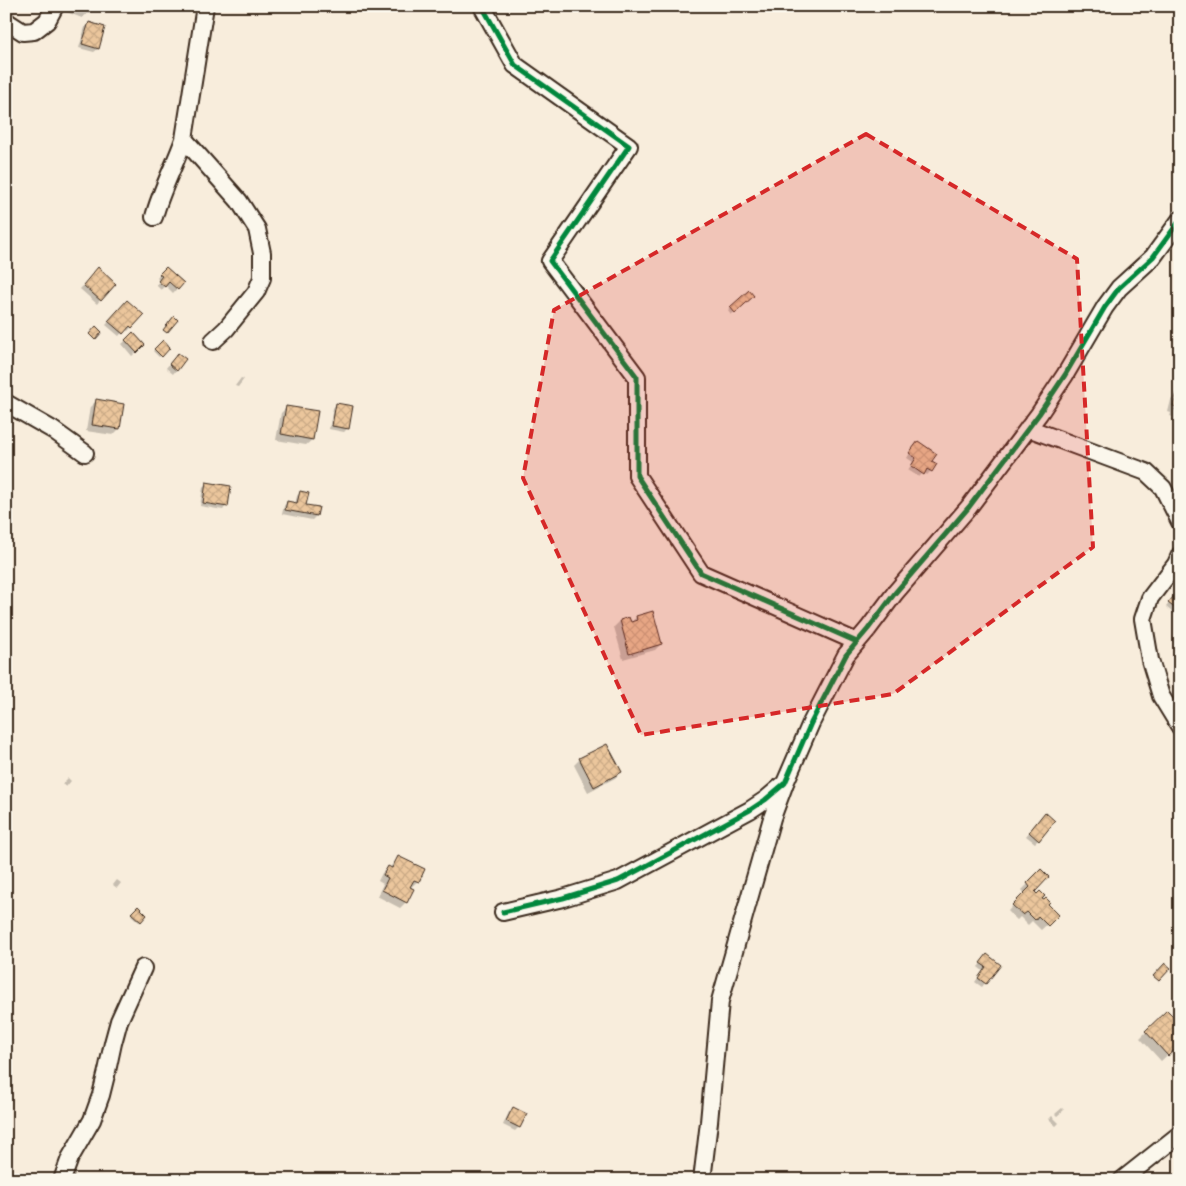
<svg xmlns="http://www.w3.org/2000/svg" width="1186" height="1186" font-family="Kalam,sans-serif">
<style>
.shadow{fill:#0003}
.building{fill:url(#building-cross-hatch);stroke:#3b2a1e}
.lines{fill:none;stroke-linecap:round;stroke-linejoin:round}
.minor-casing{stroke:#3b2a1e;stroke-width:20}
.minor{stroke:#fbf7ec;stroke-width:16}
.cycleway-casing{stroke:#fbf7ec;stroke-width:8}
.cycleway{stroke:#00873e;stroke-width:5}
.marked{fill:#d62828;fill-opacity:0.2;stroke:#d62828;stroke-width:4;stroke-dasharray:10 6;stroke-linejoin:round}
</style>
<defs>
<pattern id="building-cross-hatch" width="8" height="8" patternUnits="userSpaceOnUse" patternTransform="scale(1.25)"><rect width="8" height="8" fill="#ebc69c"/><path d="M0 0l8 8M0 8l8-8" fill="none" stroke="#caaa86"/></pattern>
</defs>
<rect width="100%" height="100%" fill="#f8eddc"/>
<filter id="ink" filterUnits="userSpaceOnUse"><feTurbulence type="fractalNoise" baseFrequency=".02" numOctaves="2"/><feDisplacementMap in="SourceGraphic" scale="10" xChannelSelector="R" yChannelSelector="G"/><feConvolveMatrix kernelMatrix="1 2 1 2 8 2 1 2 1" color-interpolation-filters="sRGB"/></filter>
<g filter="url(#ink)">
<path class="shadow" d="M56,6H90L88,13L82,18L56,8Z
M134,6H146L144,9L134,7Z
M89,23L98,49L94,52L79,48L85,27Z
M166,268L182,283L173,293L165,285L161,290L156,285L160,281L157,278Z
M95,273L100,300L97,304L80,289Z
M749,292L753,296L731,315L728,311Z
M123,305L142,315L128,331L125,329L119,336L106,325Z
M133,334L144,345L132,356L122,344Z
M163,342L169,348L159,357L153,351Z
M174,358L176,370L173,374L166,368Z
M241,378L244,379L238,387L235,386Z
M1177,394L1180,395V423L1172,421L1173,417L1170,416L1171,413L1168,412L1171,400Z
M96,401L119,429L113,435L86,431L90,407Z
M336,404L348,428L344,432L329,429L333,408Z
M287,407L312,440L306,445L276,440L281,413Z
M914,446L931,461V471L927,475L924,472L919,477L908,470L913,462L907,458Z
M206,483L226,506L223,510L200,506L203,487Z
M300,492L305,506L317,508L316,516L312,520L282,514L284,506L287,502L295,504L297,496Z
M1180,590V617L1179,618L1166,607Z
M636,617L661,644L655,650L623,659L614,627L620,621L630,624Z
M580,759L621,772L615,778L588,792L574,765Z
M68,778L71,781L66,787L62,784Z
M1041,818L1038,840L1035,843L1026,836Z
M399,858L418,881L410,888L406,902L400,908L377,896L383,884L378,881L382,873L388,867L390,868L393,863Z
M1041,871L1033,892L1057,915L1041,930L1032,921L1028,925L1020,917L1017,920L1008,911L1025,893L1022,890Z
M117,880L121,883L117,888L113,885Z
M138,908L146,915L139,922L131,915Z
M987,956L985,983L982,987L975,982L983,971L978,967Z
M1167,1012L1180,1043L1161,1061L1140,1038Z
M513,1108L519,1127L515,1131L503,1125L509,1112Z
M1062,1108L1064,1110L1057,1116L1055,1114Z
M1052,1116L1059,1123L1056,1126L1049,1119Z"/>
<path class="building" d="M72,6H92L89,13Z
M89,22L105,27L99,49L82,44Z
M98,267L116,284L101,301L83,285Z
M166,267L184,283L178,290L169,282L165,287L158,281L162,276L159,274Z
M749,290L754,296L735,313L730,307Z
M127,300L144,315L132,328L130,326L123,334L108,321Z
M174,316L178,320L167,333L163,330Z
M96,326L102,332L95,340L89,334Z
M133,332L145,345L137,353L125,340Z
M163,340L170,348L162,357L154,349Z
M178,353L186,359L177,371L169,364Z
M1177,393L1180,394V416L1177,415L1178,411L1175,410L1176,407L1173,406Z
M96,399L124,404L120,429L92,425Z
M336,403L353,406L349,429L332,426Z
M286,406L318,411L313,440L281,434Z
M918,441L937,454L932,461L937,464L932,472L927,469L924,475L911,466L916,458L909,453Z
M206,482L231,486L228,507L203,503Z
M300,491L309,493L306,505L319,507L317,516L285,510L287,501L297,503Z
M1180,589V612L1168,603Z
M653,611L662,644L629,654L620,620L629,617L631,622L637,620L636,616Z
M607,744L622,772L594,787L579,758Z
M1045,812L1055,821L1039,841L1029,832Z
M398,856L425,869L419,882L414,880L410,887L414,889L407,903L382,890L388,878L383,875L388,866L392,868Z
M1041,869L1049,877L1035,892L1037,894L1040,891L1045,896L1042,899L1044,900L1046,898L1050,902L1048,904L1059,915L1048,926L1038,916L1035,920L1027,912L1023,915L1012,905L1030,887L1027,883Z
M138,906L147,915L141,922L131,913Z
M987,954L1001,965L986,984L978,978L986,967L980,963Z
M1165,963L1171,968L1159,981L1153,976Z
M1167,1010L1180,1023V1045L1168,1056L1145,1031Z
M513,1107L527,1114L520,1128L506,1121Z"/>
<g class="lines">
<defs>
<path id="minor" d="M482,6L515,65L629,146L550,261L637,377V476L701,573L857,642
M6,20L9,23L23,32L34,31L47,21L55,6
M184,139L239,201L257,229L262,253V278L256,292L226,329L213,341
M154,217C161,190 175,165 184,139L205,6
M6,403L53,430L85,453
M1028,428L1146,472L1163,488L1180,522
M1180,555L1176,564L1150,598L1143,619L1150,660L1161,696L1180,727
M503,912L563,898L618,881L750,810L765,800L785,783L811,723L846,655L868,629L895,593L969,507L1039,414L1065,375L1105,307L1119,288L1153,257L1180,220
M62,1180L70,1158L92,1120L101,1095L107,1071L113,1043L119,1021L143,968
M702,1180L709,1122L720,1001L772,818L785,783
M1122,1180L1180,1134"/>
</defs>
<use href="#minor" class="minor-casing"/>
<use href="#minor" class="minor"/>
<defs>
<path id="cycleway" d="M482,6L515,65L629,146L550,261L637,377V476L701,573L857,642
M503,912L563,898L618,881L750,810L765,800L785,783L811,723L846,655L868,629L895,593L969,507L1039,414L1065,375L1105,307L1119,288L1153,257L1180,220"/>
</defs>
<use href="#cycleway" class="cycleway-casing"/>
<use href="#cycleway" class="cycleway"/>
</g>
</g>
<path class="marked" d="M866,134L1077,259L1093,547L893,694L641,735L523,478L554,310Z"/>
<rect width="1186" height="1186" fill="none" stroke="#fbf7ec" stroke-width="25"/>
<rect x="12" y="12" width="1161" height="1161" fill="none" stroke="#3b2a1e" stroke-width="2" filter="url(#ink)"/>
</svg>
